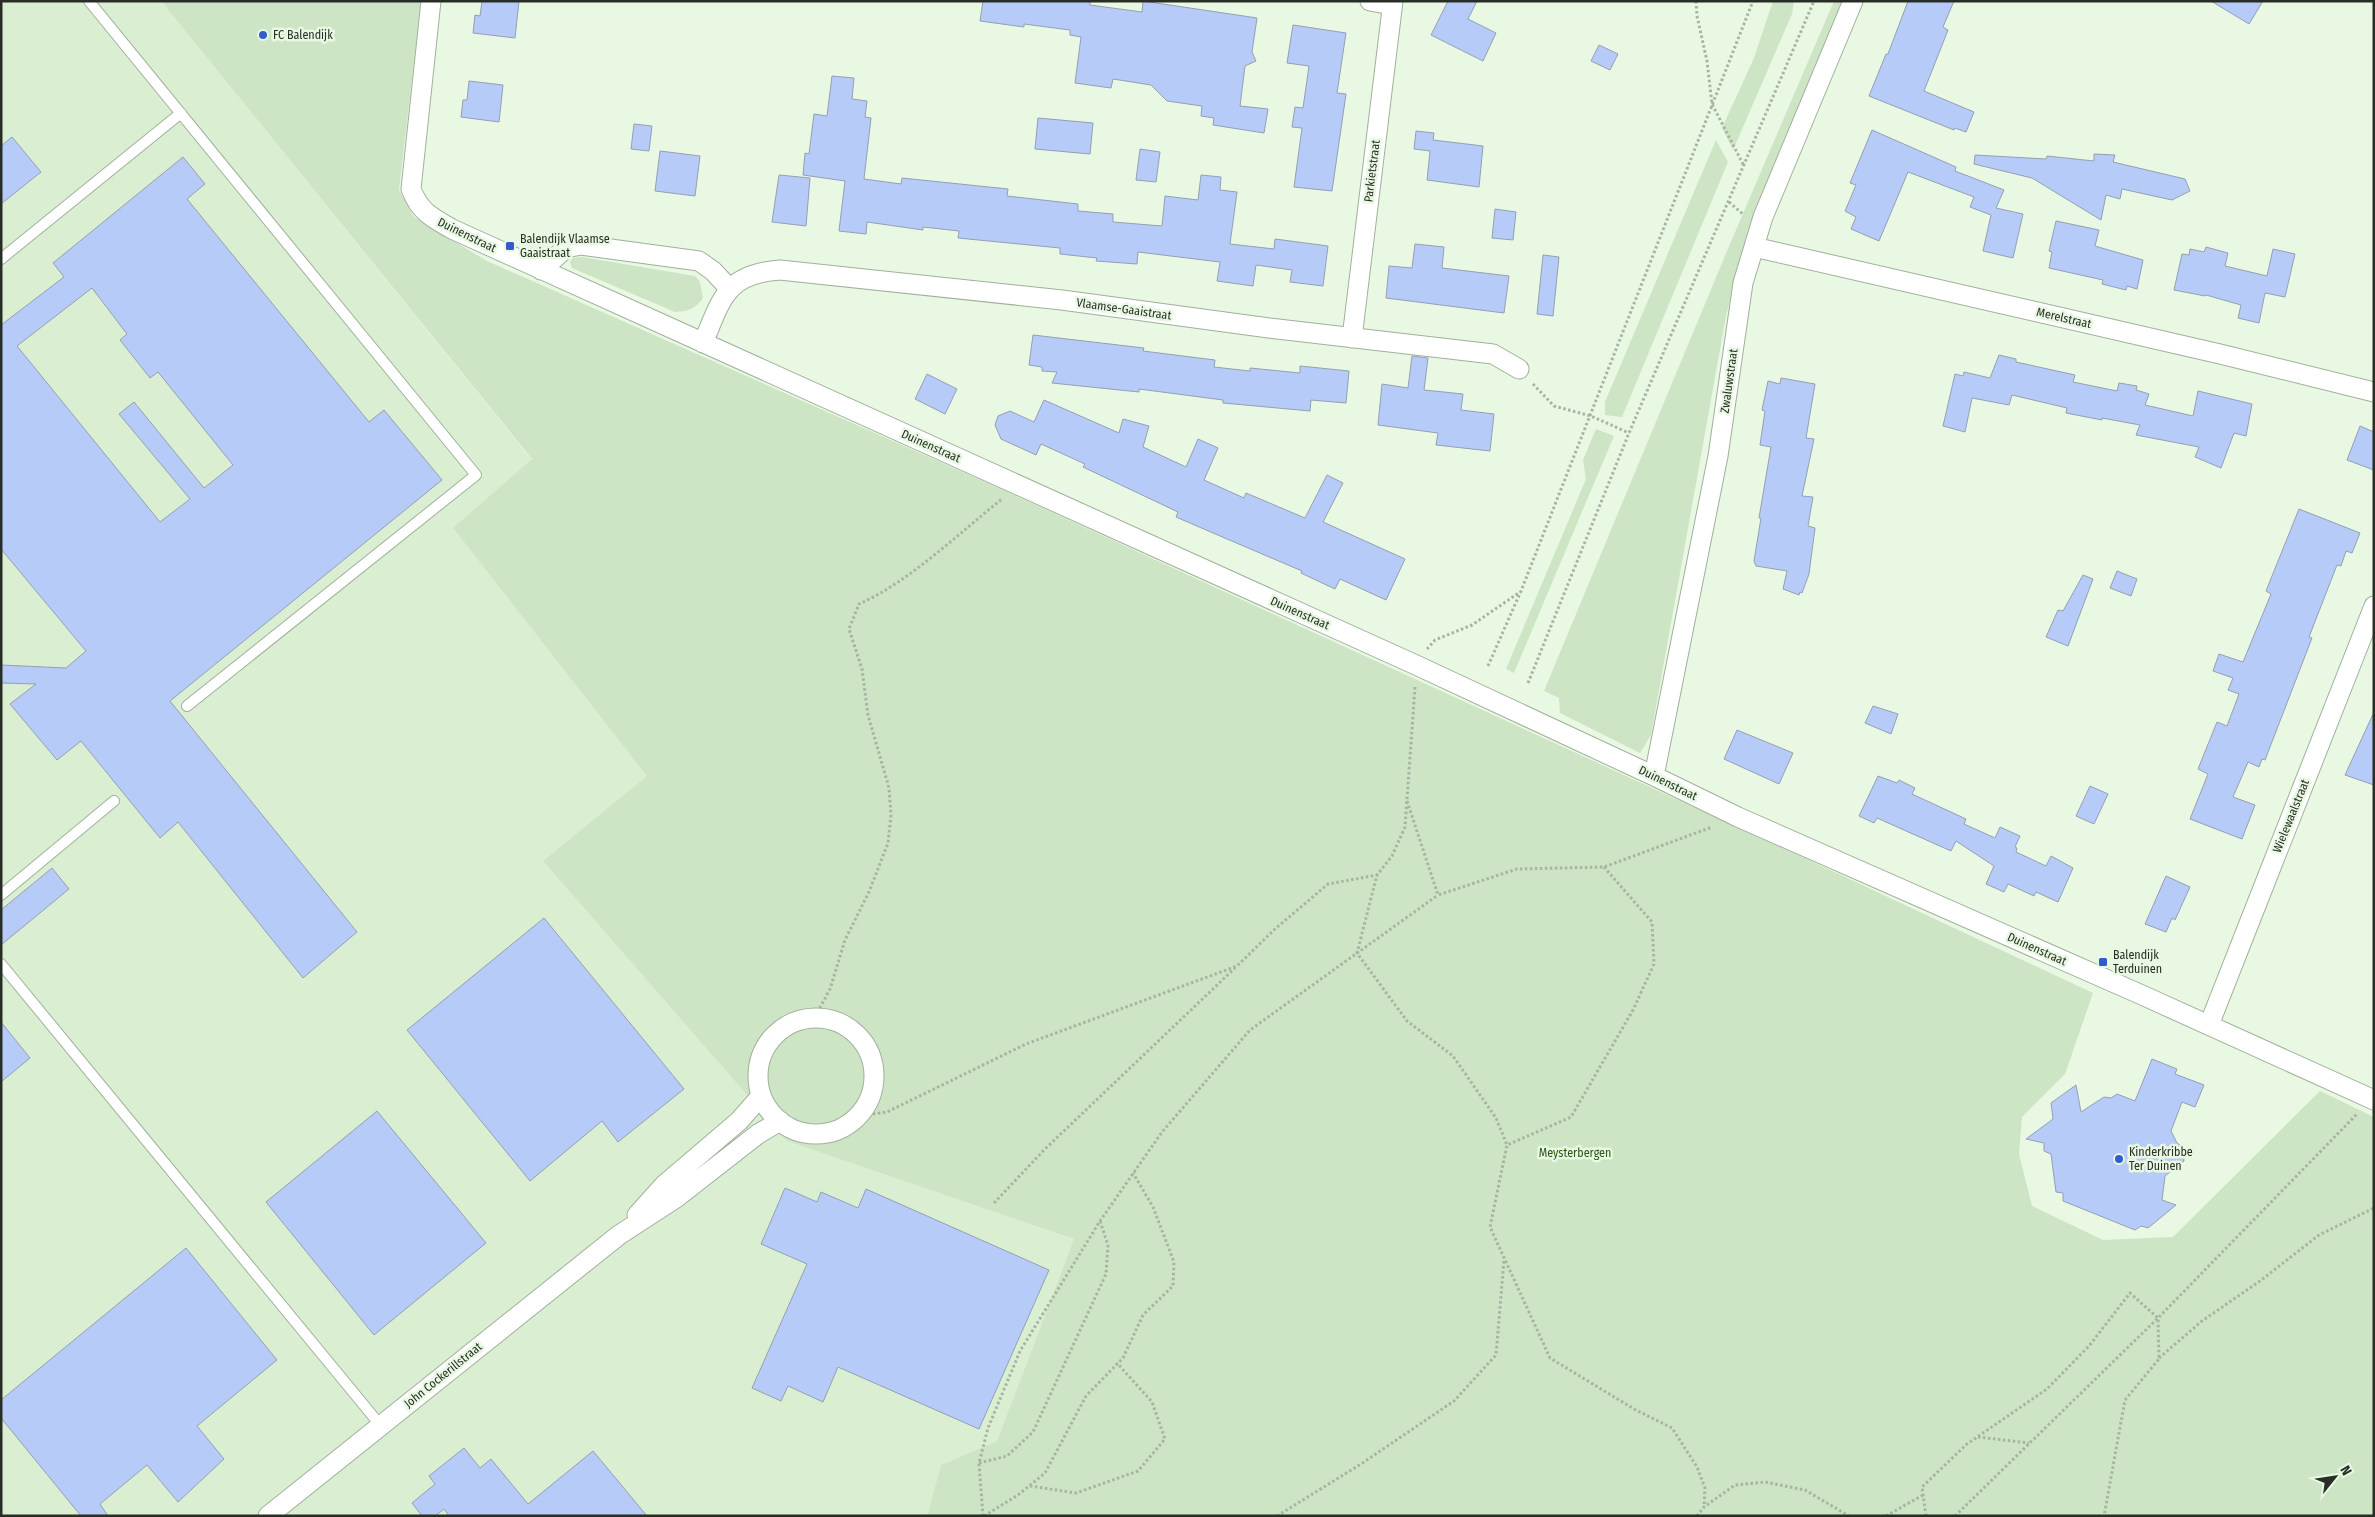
<svg xmlns="http://www.w3.org/2000/svg" width="2375" height="1517" font-family="'Fira Sans Condensed',sans-serif">
<style>
.built{fill:#daefd2}
.green{fill:#cde5c4}
.building{fill:#b6cbf7;stroke:#949fb4;fill-rule:evenodd}
.lines{fill:none;stroke-linecap:round;stroke-linejoin:round}
.lane-casing{stroke:#a0b09b;stroke-width:12}
.street-casing{stroke:#a0b09b;stroke-width:21}
.path{stroke:#a8b4a3;stroke-width:3;stroke-dasharray:2.5 2.5;stroke-linecap:butt}
.lane{stroke:#fff;stroke-width:10}
.street{stroke:#fff;stroke-width:19}
.poi-dot{fill:#325ccc;stroke:#e8f8e2;stroke-width:2}
.labels{text-anchor:middle;dominant-baseline:central;stroke-width:5;stroke-linejoin:round;paint-order:stroke}
.poi-label{font-size:12px;fill:#282e26;stroke:#e8f8e2;text-anchor:start}
.street-label{font-size:12px;fill:#282e26;stroke:#e8f8e2}
.park-label{font-size:12px;fill:#295912;stroke:#e8f8e2}
</style>
<rect width="100%" height="100%" fill="#e8f8e2"/>
<path class="built" d="M1,1H161L532,460L453,528L648,776L543,861L787,1141L1074,1239L997,1441L941,1465L927,1516H1Z"/>
<path class="green" d="M161,1H421L399,190L414,217L487,261L1001,489L1796,854L2093,993L2065,1074L2022,1117L2019,1154L2032,1206L2103,1240L2173,1237L2320,1091L2374,1117V1516H927L941,1465L997,1441L1074,1239L787,1141L543,861L647,776L453,528L532,459Z
M1773,1H1794L1792,14L1733,150L1722,128L1754,58Z
M1834,1H1844L1802,98L1764,195L1740,261L1726,316L1651,735L1640,753L1560,713L1559,698L1544,691L1727,251Z
M1716,140L1728,162L1622,417L1605,415V402Z
M582,257L695,276L700,282L703,298C695,309 689,311 675,312L572,268L570,262L573,258Z
M1596,429L1614,436L1514,673L1506,669L1586,479L1583,460Z"/>
<path class="building" d="M482,1H519L515,38L473,33L475,15L480,16Z
M983,1H1090V5L1142,12L1143,1L1257,18L1252,52L1256,61L1245,66L1240,106L1268,109L1264,133L1213,125L1214,118L1201,116L1202,106L1167,101L1151,85L1113,79L1111,88L1075,83L1081,37L1070,35V30L1024,24V27L980,21Z
M1448,1H1477L1468,19L1496,33L1483,61L1431,35Z
M1908,1H1954L1943,27L1948,30L1924,91L1974,112L1966,132L1955,128L1954,130L1869,96L1886,54H1888Z
M2211,1H2263L2249,24Z
M1293,25L1346,33L1337,93L1346,94L1332,191L1294,187L1302,128L1292,127L1295,107L1303,108L1309,66L1287,63Z
M1599,45L1618,54L1610,70L1591,61Z
M832,76L854,78L852,99L867,101L865,117L871,118L864,179L901,184L902,178L1008,189L1007,196L1078,204V211L1113,214V222L1162,226L1165,196L1198,200L1201,175L1221,177L1220,190L1237,192L1230,244L1274,249L1275,239L1328,246L1323,286L1290,282L1292,270L1256,265L1253,286L1217,281L1220,262L1138,252L1137,264L1096,261L1097,258L1060,254V248L958,238L959,231L923,227V230L867,222L866,234L839,231L845,181L803,175L805,153L809,154L814,114L827,116Z
M469,81L503,85L499,122L461,117L463,100H467Z
M1038,118L1093,123L1090,154L1035,149Z
M634,124L652,126L649,151L631,149Z
M1872,130L1956,167L1955,171L2004,190L1996,208L2023,214L2013,258L1983,251L1991,215L1970,207L1974,197L1908,172L1879,241L1851,229L1856,217L1845,211L1856,185L1850,183Z
M1416,131L1434,133L1433,140L1483,146L1479,187L1427,180L1430,151L1414,149Z
M12,137L41,172L1,204V146Z
M1140,149L1160,152L1156,182L1136,180Z
M660,151L700,156L695,196L655,191Z
M2094,154L2115,155L2113,162L2185,179L2190,191L2172,200L2122,189L2120,199L2106,195L2101,220L2032,178L1974,164L1975,155L2046,159L2047,156L2094,161Z
M183,157L205,184L187,199L369,422L384,410L442,480L170,701L357,932L303,978L178,822L160,838L81,741L57,760L10,704L36,684L1,683V665L66,668L86,651L1,549V325L64,277L53,263ZM92,288L127,334L120,340L150,378L158,372L233,465L204,488L134,402L119,414L190,499L160,522L17,346Z
M779,175L810,178L806,226L772,222Z
M1495,209L1516,212L1513,240L1492,238Z
M2056,221L2099,230L2095,246L2143,260L2137,289L2127,286L2126,290L2102,284L2103,280L2049,268L2052,252L2049,251Z
M1415,244L1444,247L1442,268L1509,276L1504,313L1386,298L1389,266L1412,268Z
M2206,247L2228,253L2225,266L2267,276L2273,249L2295,254L2285,297L2265,293L2259,323L2238,318L2241,305L2206,295L2205,296L2174,290L2182,254L2189,255L2190,249L2204,252Z
M1543,255L1559,257L1553,316L1537,314Z
M1033,335L1144,348L1143,351L1215,360L1214,367L1250,371V368L1300,373V366L1349,371L1346,403L1311,400L1310,411L1223,403V400L1139,389V392L1052,383L1057,372L1042,371V367L1029,365Z
M1999,355L2016,359V362L2075,375L2073,382L2117,391L2119,383L2137,386L2136,390L2149,394L2145,405L2193,416L2198,391L2252,404L2246,436L2234,433L2221,468L2195,457L2199,447L2136,435L2140,425L2102,418V420L2066,413L2067,408L2012,395L2009,405L1972,398L1965,432L1943,426L1955,374L1963,376L1964,372L1990,378Z
M1412,356L1428,358L1424,390L1463,394L1461,410L1494,414L1490,451L1436,445L1438,433L1378,425L1382,384L1408,388Z
M927,374L957,389L945,414L915,399Z
M1781,378L1815,384L1806,438L1814,439L1802,496L1813,497L1808,526L1815,528L1809,574L1802,593L1800,592L1799,595L1783,589L1787,571L1756,566L1754,561L1761,518H1759L1771,447L1760,445L1765,411L1762,410L1768,381L1780,384Z
M1044,400L1119,433L1123,419L1149,426L1143,447L1186,467L1198,439L1218,448L1204,480L1244,498L1246,493L1305,518L1327,475L1343,483L1323,522L1405,559L1386,600L1340,579L1335,589L1301,573L1302,571L1213,533L1176,517L1178,512L1083,467L1085,464L1041,444L1036,455L1001,439L995,425L998,416L1010,411L1034,422Z
M2360,426L2374,432V470L2347,460Z
M2299,509L2360,533L2352,553L2346,551L2341,566L2337,565L2309,637L2312,638L2265,760L2262,759L2259,767L2248,762L2233,797L2255,805L2242,839L2190,819L2208,774L2198,769L2217,722L2227,726L2239,694L2228,690L2233,678L2213,671L2219,654L2243,662L2271,594L2266,591Z
M2117,571L2137,579L2131,596L2110,588Z
M2083,575L2093,579L2068,646L2046,637L2058,610L2063,611Z
M1873,706L1898,714L1891,734L1865,723Z
M2374,712V785L2345,775Z
M1737,730L1793,753L1779,784L1724,759Z
M1878,776L1897,783L1899,780L1915,788L1912,794L1966,819L1964,824L1995,838L2000,827L2020,836L2015,847L2017,848L2016,852L2046,866L2051,856L2073,868L2058,902L2036,892L2034,896L2008,884L2004,892L1986,884L1994,866L1956,841L1951,851L1877,818L1874,823L1859,816Z
M2090,786L2108,794L2094,824L2076,816Z
M52,868L69,889L1,945V910Z
M2166,876L2190,887L2175,920L2172,918L2166,932L2145,924Z
M544,918L684,1089L618,1142L602,1121L530,1181L407,1030Z
M1,1022L30,1058L1,1082Z
M2152,1059L2177,1069L2175,1074L2204,1085L2195,1107L2182,1102L2171,1131L2177,1143L2183,1147L2184,1161L2165,1176L2162,1200L2176,1205L2148,1228L2141,1226L2135,1230L2063,1201V1193L2056,1192L2051,1154L2044,1151V1143L2026,1139L2053,1119L2051,1103L2076,1085L2081,1112L2104,1097L2111,1098L2117,1094L2135,1101Z
M377,1111L486,1243L374,1335L266,1202Z
M785,1188L817,1202L821,1192L858,1208L866,1189L1049,1270L979,1429L838,1367L823,1402L788,1386L781,1401L752,1388L807,1264L761,1244Z
M186,1248L277,1360L197,1426L224,1459L178,1502L147,1465L100,1504L108,1516H81L1,1418V1400Z
M464,1448L480,1468L491,1459L528,1504L593,1451L647,1516H449L444,1509L435,1516H422L412,1503L435,1484L429,1476Z"/>
<g class="lines">
<defs>
<path id="lane" d="M89,1L476,475L187,706
M1,259L181,113
M1,895L114,801
M1,964L381,1426"/>
<path id="street" d="M431,1L411,189C420,212 431,217 452,229L1416,665L1654,776L1738,817L2142,995L2374,1100
M1370,1L1392,5
M1754,247L2220,354L2374,392
M541,270L566,248L581,245L699,261L713,271L729,288
M1352,338L1393,1
M703,343C722,298 726,274 780,270L1062,300L1269,328L1493,354L1519,369
M1654,776L1718,456L1743,283L1763,217L1853,1
M758 1076a58 58 0 1 1 116 0a58 58 0 1 1-116 0Z
M2209,1025L2374,606
M637,1215L664,1185L739,1121L761,1096
M268,1516L619,1235L676,1198L758,1134L780,1121"/>
</defs>
<use href="#lane" class="lane-casing"/>
<use href="#street" class="street-casing"/>
<path class="path" d="M1696,1L1697,16L1707,61L1712,104L1744,166
M1729,202L1744,215
M1533,384L1554,406L1591,416L1629,433
M1427,649L1435,640L1472,625L1520,592
M1488,666L1521,591L1753,1
M1528,683L1629,433L1814,1
M1415,687L1405,827L1392,856L1377,875L1357,953L1407,1021L1453,1056L1496,1118L1507,1145
M1407,801L1438,895L1517,869L1604,867L1712,827
M1604,867L1652,922L1654,964L1633,1010L1571,1117L1507,1145L1490,1227L1550,1358L1634,1409L1672,1428L1697,1467L1705,1488L1704,1507
M815,1017L830,989L845,940L869,892L888,843L891,815L889,788L868,715L862,669L849,629L859,604C909,582 959,533 1002,499
M858,1116L887,1112L1026,1044L1237,966L1275,929L1328,884L1377,875
M994,1203L1045,1149L1235,968
M2159,1358L2202,1321L2260,1281L2319,1235L2374,1208
M1978,1437L2029,1443
M979,1463L1007,1456L1033,1432L1106,1274L1108,1245L1100,1221
M1030,1486L1076,1493L1138,1471L1165,1439L1152,1402L1117,1363
M983,1516L979,1463L988,1428L1020,1351L1100,1221L1162,1132L1250,1030L1438,895
M984,1516L1018,1495L1045,1473L1086,1396L1123,1358L1143,1315L1173,1286L1174,1262L1153,1207L1133,1173
M1277,1516L1361,1464L1454,1401L1496,1355L1504,1260
M1697,1516L1704,1507L1735,1485L1765,1482L1805,1490L1849,1516
M1886,1516L1923,1495
M1926,1516L1922,1487L1967,1444L2047,1389L2089,1346L2130,1293L2158,1318L2159,1359L2125,1400L2104,1516
M1955,1516L2158,1318L2357,1114"/>
<use href="#lane" class="lane"/>
<use href="#street" class="street"/>
</g>
<g class="poi-dot">
<circle cx="263" cy="35" r="5"/>
<rect x="505" y="241" width="10" height="10" rx="2.5"/>
<rect x="2098" y="957" width="10" height="10" rx="2.5"/>
<circle cx="2119" cy="1159" r="5"/>
</g>
<g class="labels">
<g class="poi-label">
<text x="273" y="35">FC Balendijk</text>
<text x="520" y="239">Balendijk Vlaamse<tspan x="520" dy="14">Gaaistraat</tspan></text>
<text x="2113" y="955">Balendijk<tspan x="2113" dy="14">Terduinen</tspan></text>
<text x="2129" y="1152">Kinderkribbe<tspan x="2129" dy="14">Ter Duinen</tspan></text>
</g>
<g class="street-label">
<text transform="translate(1372 171) rotate(-83)">Parkietstraat</text>
<text transform="translate(467 235) rotate(26)">Duinenstraat</text>
<text transform="translate(1124 309) rotate(8)">Vlaamse-Gaaistraat</text>
<text transform="translate(2064 318) rotate(13)">Merelstraat</text>
<text transform="translate(1729 381) rotate(-82)">Zwaluwstraat</text>
<text transform="translate(931 446) rotate(24)">Duinenstraat</text>
<text transform="translate(1300 613) rotate(24)">Duinenstraat</text>
<text transform="translate(1668 783) rotate(26)">Duinenstraat</text>
<text transform="translate(2291 816) rotate(-68)">Wielewaalstraat</text>
<text transform="translate(2037 949) rotate(24)">Duinenstraat</text>
<text transform="translate(443 1375) rotate(-39)">John Cockerillstraat</text>
</g>
<g class="park-label">
<text x="1575" y="1153">Meysterbergen</text>
</g>
</g>
<rect width="2375" height="1517" fill="none" stroke="#282e26" stroke-width="5"/>
<g transform="translate(2335 1477) rotate(60)" stroke="#e8f8e2" stroke-width="4" paint-order="stroke">
<path d="M0-4L9 19L0 12L-9 19Z" fill="#282e26"/>
<text y="-8" font-size="14" font-weight="bold" text-anchor="middle" fill="#282e26">N</text>
</g>
</svg>
